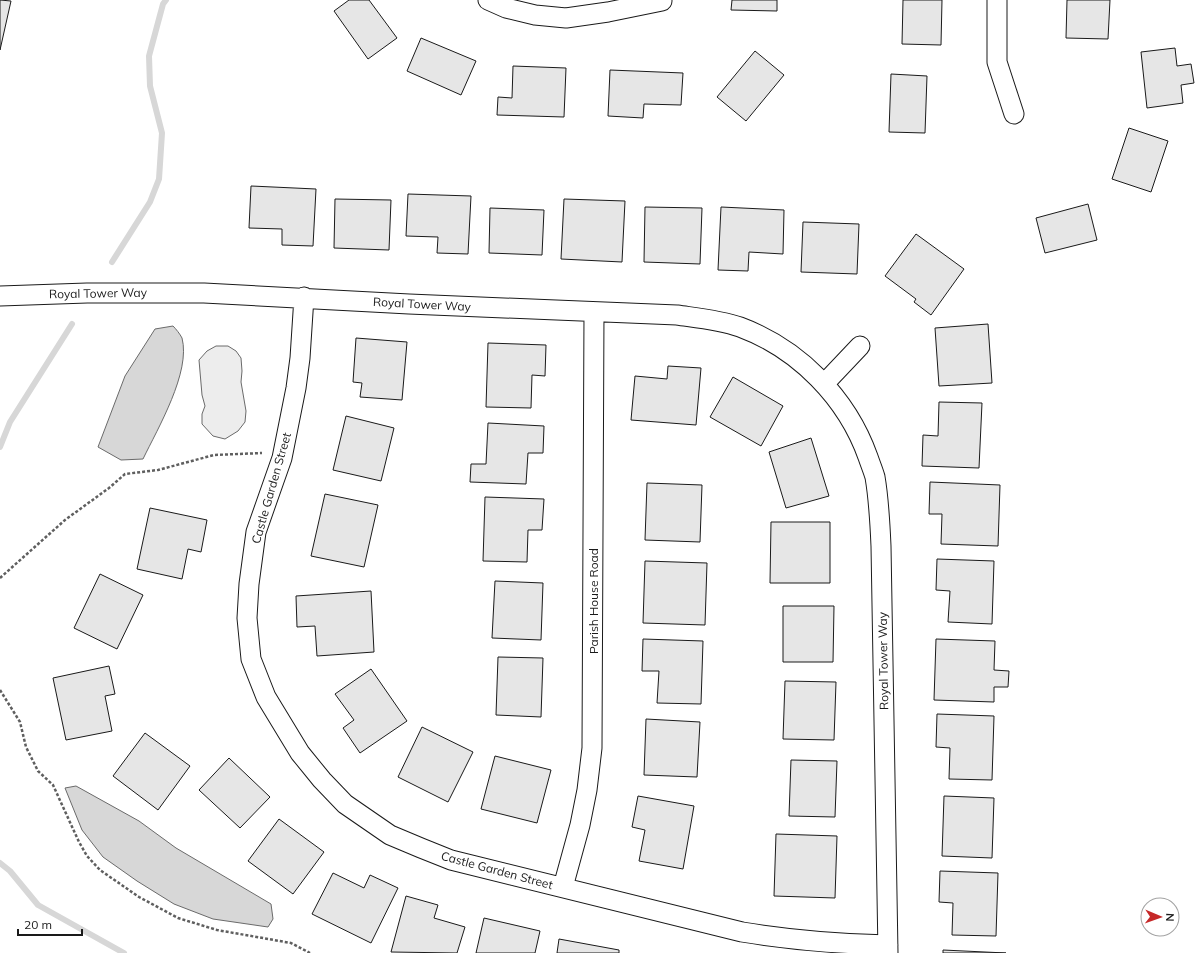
<svg xmlns="http://www.w3.org/2000/svg" width="1196" height="953" font-family="Mulish,sans-serif">
<style>
.built{fill:#ededed;stroke:#6a6a6a}
.water{fill:#d7d7d7;stroke:#6a6a6a}
.lines{fill:none;stroke-linecap:round;stroke-linejoin:round}
.stream{stroke:#d7d7d7;stroke-width:6}
.building{fill:#e6e6e6;stroke:#1a1a1a}
.street-casing{stroke:#1a1a1a;stroke-width:21}
.path{stroke:#5f5f5f;stroke-width:2.5;stroke-dasharray:3 2;stroke-linecap:butt}
.street{stroke:#fff;stroke-width:19}
.labels{text-anchor:middle;dominant-baseline:central;stroke-width:3;stroke-linejoin:round;paint-order:stroke}
.street-label{font-size:12px;fill:#1a1a1a;stroke:#fff}
</style>
<rect width="100%" height="100%" fill="#fff"/>
<path class="built" d="M216,346H228L236,351L241,358L242,371L241,382L246,411L245,422L238,431L225,439L213,436L202,424V414L205,406L202,395L199,360L207,351Z"/>
<path class="water" d="M173,326C176,329 180,334 182,338C191,372 158,428 143,459L121,460L98,447L125,376L155,329Z
M76,786L139,821L176,848L271,904L273,919L268,927L213,919L174,904L137,881L103,857L82,830L65,788Z"/>
<g class="lines">
<path class="stream" d="M112,262L150,202L159,179L162,133L150,86L149,56L163,4L166,0
M0,447L10,422L72,324
M0,863L10,871L38,905L124,953"/>
</g>
<path class="building" d="M0,0L11,1L0,50Z
M349,0H369L397,38L368,59L334,11Z
M732,0H777V11L731,10Z
M903,0H942L941,45L902,44Z
M1067,0H1110L1108,39L1066,38Z
M421,38L476,61L461,95L407,71Z
M1175,48L1177,66L1191,64L1194,83L1181,85L1183,103L1147,108L1141,52Z
M755,51L784,75L746,121L717,97Z
M513,66L566,68L564,117L497,115L498,97L512,98Z
M610,70L683,73L681,105L644,104L643,118L608,116Z
M891,74L927,76L925,133L889,132Z
M1129,128L1168,141L1151,192L1112,179Z
M251,186L316,189L313,246L282,245V229L249,228Z
M408,194L471,196L468,254L437,253L438,237L406,236Z
M335,199L391,200L389,250L334,248Z
M564,199L625,201L622,262L561,259Z
M1088,204L1097,240L1045,253L1036,218Z
M645,207L702,208L700,264L644,262Z
M721,207L784,210L783,254L749,252L748,271L718,270Z
M490,208L544,210L542,255L489,253Z
M803,222L859,224L857,274L801,272Z
M916,234L964,269L931,315L914,302L916,299L885,276Z
M988,324L992,383L939,386L935,328Z
M356,338L407,342L402,400L360,397L362,383L353,382Z
M488,343L546,345L545,376L532,375L531,408L486,407Z
M668,366L701,368L696,425L631,420L635,376L667,379Z
M733,377L783,406L761,446L710,417Z
M939,402L982,403L979,468L922,466L923,435L938,436Z
M346,416L394,428L381,481L333,470Z
M488,423L544,426L543,453H528L526,484L470,482L471,464H486Z
M811,438L829,496L786,508L769,452Z
M930,482L1000,485L998,546L941,544L942,514H929Z
M647,483L702,485L700,542L645,540Z
M325,494L378,505L364,567L311,556Z
M485,497L544,499L542,530H528L527,562L483,561Z
M150,508L207,520L201,552L188,549L182,579L137,569Z
M771,522H830V583H770Z
M937,559L994,561L992,624L948,622L950,591L936,590Z
M645,561L707,563L705,625L643,623Z
M100,574L143,595L117,649L74,628Z
M495,581L543,583L541,640L492,638Z
M371,591L374,652L317,656L315,626L297,627L296,596Z
M783,606H834L833,662H783Z
M643,639L703,641L701,704L657,703L659,671H642Z
M936,639L995,641L994,670L1009,671L1008,687H994V702L934,700Z
M498,657L543,658L541,717L496,715Z
M109,666L115,694L105,696L112,731L66,740L53,678Z
M371,669L407,721L360,753L343,728L354,720L335,694Z
M785,681L836,682L834,740L783,739Z
M937,714L994,716L992,780L949,779L950,748L936,747Z
M646,719L700,722L697,777L644,775Z
M422,727L473,752L448,802L398,777Z
M145,733L190,766L158,810L113,776Z
M495,756L551,770L537,823L481,809Z
M229,758L270,797L240,828L199,790Z
M791,760L837,761L835,817L789,816Z
M638,796L694,806L683,869L639,861L645,830L632,827Z
M944,796L994,798L992,858L942,856Z
M279,819L324,852L293,894L248,861Z
M776,834L837,836L835,898L774,896Z
M940,871L998,873L996,936L952,935L953,903L939,902Z
M333,873L364,888L370,875L398,888L371,943L312,914Z
M406,896L438,905L434,918L465,927L457,953L391,952Z
M484,918L540,931L535,953H476Z
M559,939L619,950V953H557Z
M943,950L1006,953H943Z"/>
<g class="lines">
<defs>
<path id="street" d="M488,0L506,8L535,15L566,18L608,12L662,1
M997,0V62L1014,114
M0,296L87,293H204L409,304L677,315C698,318 720,320 740,327C799,349 847,398 868,457C870,463 873,470 875,477C879,500 880,523 881,546L888,953
M304,297L300,358L296,388L282,458L256,532L249,584L247,618L251,659L266,697L300,753L322,780L345,804L390,835L421,848L451,860L742,932C791,940 839,944 888,945
M824,384L860,346
M563,887L580,825L587,790L592,748L594,312"/>
</defs>
<use href="#street" class="street-casing"/>
<path class="path" d="M0,578L65,520L109,488L125,474L158,470L214,455L262,453
M0,690L20,722L26,747L38,771L53,785L79,842L87,856L100,870L139,897L178,918L217,930L291,943L310,953"/>
<use href="#street" class="street"/>
</g>
<g class="labels">
<g class="street-label">
<text transform="translate(98 293) rotate(-1)">Royal Tower Way</text>
<text transform="translate(422 304) rotate(3)">Royal Tower Way</text>
<text transform="translate(271 488) rotate(-74)">Castle Garden Street</text>
<text transform="translate(593 601) rotate(-90)">Parish House Road</text>
<text transform="translate(883 661) rotate(-91)">Royal Tower Way</text>
<text transform="translate(497 870) rotate(15)">Castle Garden Street</text>
</g>
</g>
<g transform="translate(1160 917) rotate(92)"><circle r="19" fill="#ffffff" stroke="#a3a3a3"/>
<path d="M0-3L7 15L0 10L-7 15Z" fill="#c62828"/>
<text y="-6" font-size="11" font-weight="bold" text-anchor="middle" fill="#1a1a1a">N</text>
</g>
<path d="M18 929v6h64v-6" fill="none" stroke="#1a1a1a" stroke-width="2"/>
<text x="24" y="929" font-size="12" fill="#1a1a1a" stroke="#ffffff" stroke-width="3" paint-order="stroke">20 m</text>
</svg>
